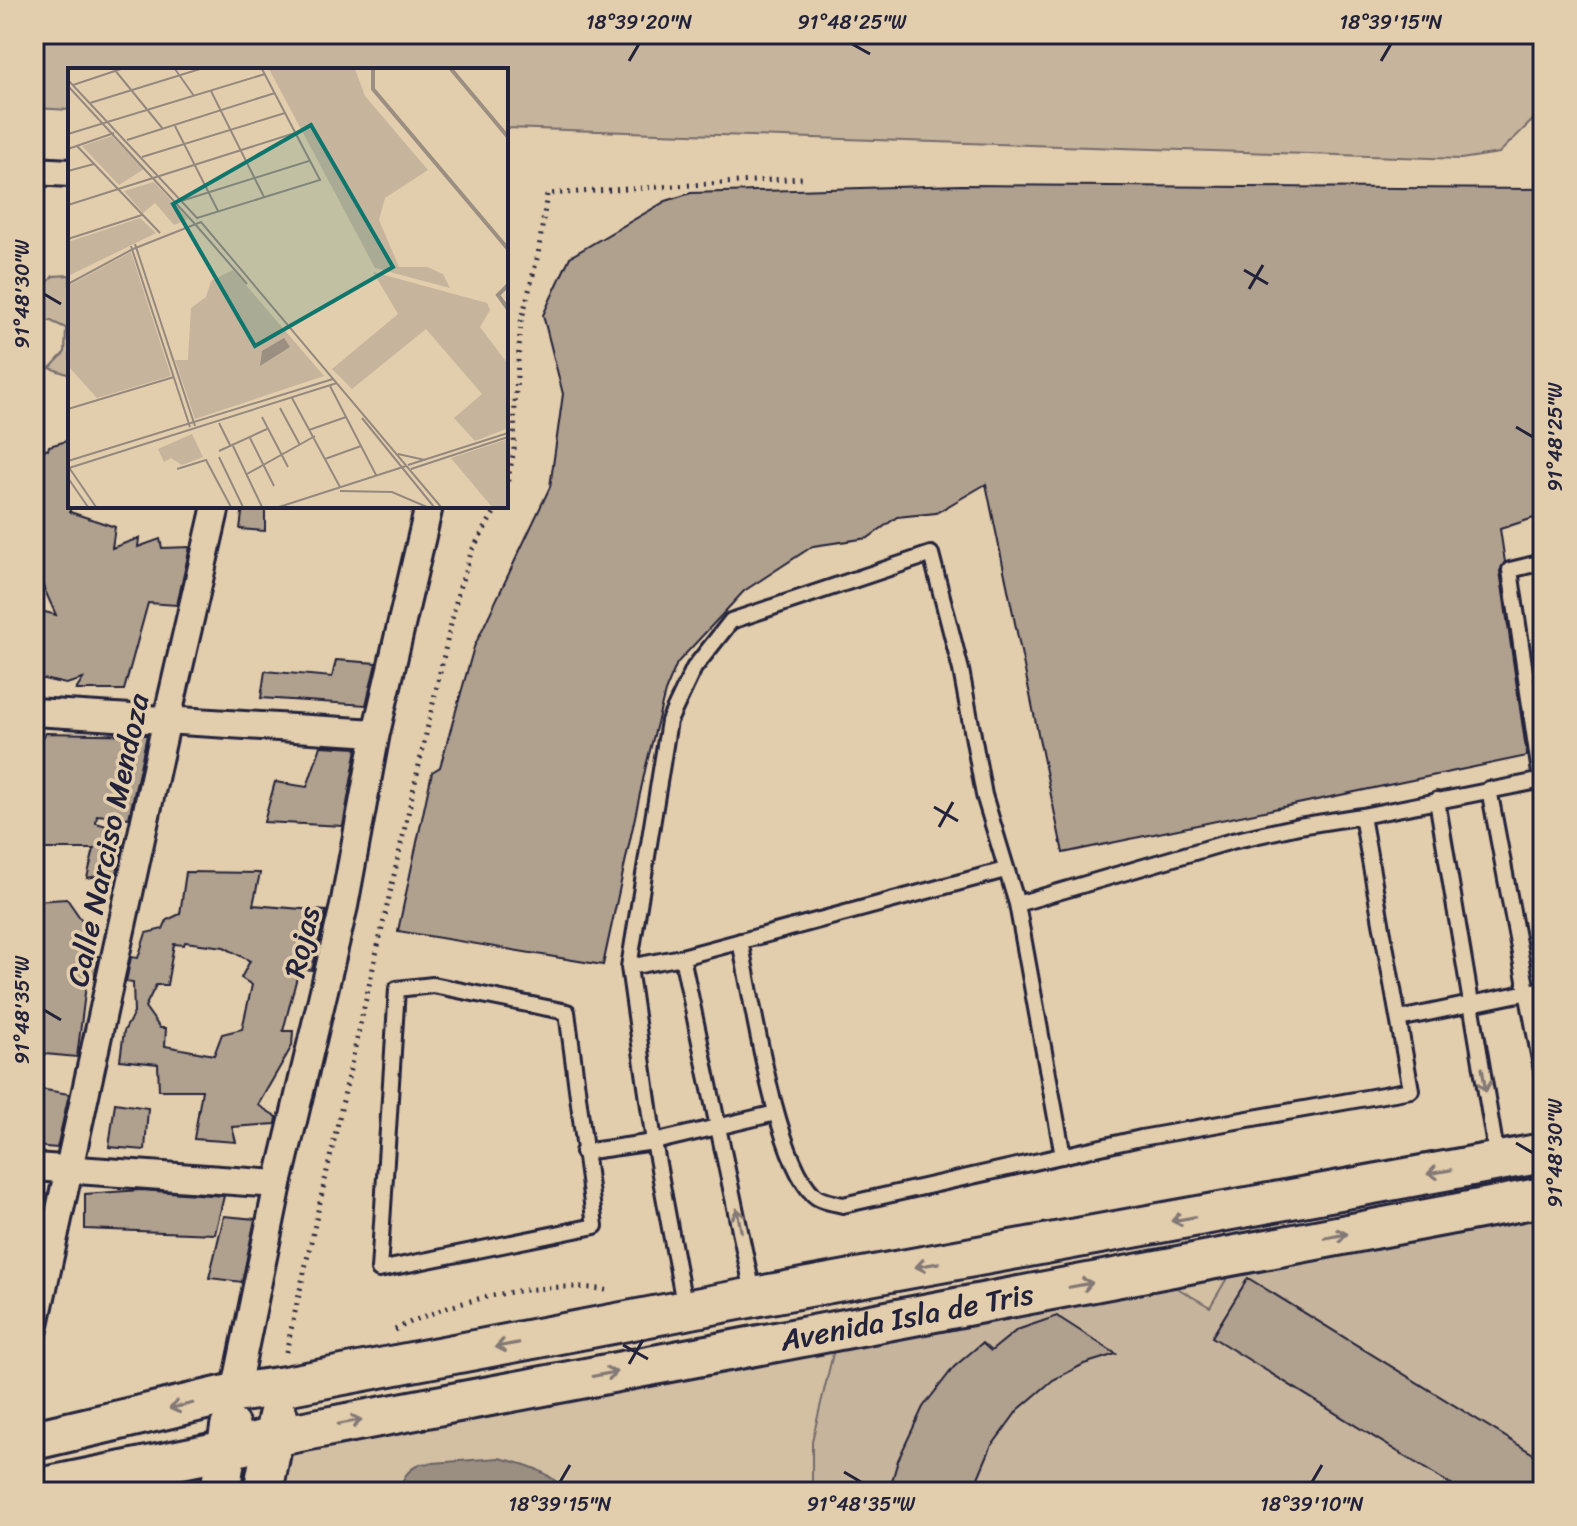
<svg xmlns="http://www.w3.org/2000/svg" width="1577" height="1526" font-family="Sriracha,sans-serif">
<style>
.built{fill:#d3c0a3}
.green{fill:#c6b49c;stroke:#746b6c;stroke-width:2}
.water{fill:#9b8f82;stroke:#6b6366;stroke-width:2}
.building{fill:#b0a08e;stroke:#22223b;stroke-width:2;fill-rule:evenodd}
.lines{fill:none;stroke-linecap:round;stroke-linejoin:round}
.lane-casing{stroke:#22223b;stroke-width:20}
.street-casing{stroke:#22223b;stroke-width:32}
.secondary-casing{stroke:#22223b;stroke-width:44}
.path{stroke:#22223b;stroke-width:5;stroke-dasharray:2 6;stroke-linecap:butt}
.lane{stroke:#e2cdac;stroke-width:14}
.street{stroke:#e2cdac;stroke-width:26}
.secondary{stroke:#e2cdac;stroke-width:38}
.oneway{stroke:#827874}
.ticks{fill:none;stroke:#22223b;stroke-width:3}
.labels{text-anchor:middle;dominant-baseline:central;stroke-width:7;stroke-linejoin:round;paint-order:stroke}
.street-label{font-size:30px;fill:#22223b;stroke:#e2cdac}
.inset-river{fill:none;stroke:#9b8f82;stroke-width:4}
.inset-road{fill:none;stroke:#95897f;stroke-width:2}
.view{fill:#0f766e;fill-opacity:0.15;stroke:#0f766e;stroke-width:4}
.inset-edge{fill:none;stroke:#22223b;stroke-width:4}
.neatline{fill:none;stroke:#22223b;stroke-width:3}
.ticks-label{font-size:20px;text-anchor:middle;fill:#22223b}
</style>
<rect width="100%" height="100%" fill="#e2cdac"/>
<filter id="ink" filterUnits="userSpaceOnUse"><feTurbulence type="fractalNoise" baseFrequency=".0125" numOctaves="2"/><feDisplacementMap in="SourceGraphic" scale="16" xChannelSelector="R" yChannelSelector="G"/><feConvolveMatrix kernelMatrix="1 2 1 2 8 2 1 2 1" color-interpolation-filters="sRGB"/></filter>
<g filter="url(#ink)">
<path class="built" d="M1543,1213V1492H279L284,1455Z"/>
<path class="green" d="M34,34H1543V110L1499,153L1461,159L506,128V70H70V110L34,108Z
M70,275V375L50,368L65,352L66,328L51,321H34V295L39,294L53,276Z
M1543,1213V1492H812V1441L834,1349L1172,1285L1210,1307L1230,1273Z
M198,1476L196,1492H125Z"/>
<path class="water" d="M499,1458C526,1464 548,1470 566,1492L401,1491C402,1477 407,1471 420,1464Z"/>
<path class="building" d="M961,185L1543,189V515L1500,529L1505,562L1500,571L1527,756L1063,853L986,484L936,513L897,517L868,538L813,546L744,591L677,663L665,692L646,766L603,965L398,931L432,772L440,767L474,647L550,487L563,394L543,315L570,257L666,201L691,193Z
M70,440V512L115,527L112,548L139,538L138,547L160,539L162,548L190,547L177,605L148,603L124,690H76L83,679L66,684L34,677V609L56,615L34,566V448L48,450L49,446Z
M243,506H265V531L240,529Z
M336,660L376,663L366,705L261,698L265,671L332,677Z
M46,733L147,735L129,818L97,815L96,823L121,830L122,849L117,873L87,878L94,849H41L39,835H34V751Z
M321,746L357,748L343,826L264,822L275,782L307,787Z
M186,872L260,873L253,905L326,911L312,970L299,969L283,1031H293L292,1046L258,1105L277,1117L276,1124L232,1127L236,1142L194,1139L202,1090H159L158,1064L120,1060L124,1031L134,1013L133,983L126,982L131,957L138,958L146,933L163,929L167,920L180,914ZM185,942L224,947L250,961L241,978L252,985L242,1029L222,1034L214,1055L165,1046L166,1028H160L145,1007L156,985H167L174,944L184,945Z
M67,899L85,925L79,955L99,956L94,978L87,977L77,1057L34,1053V901Z
M34,1088L69,1094L57,1148L34,1146Z
M115,1103L148,1108L145,1150L109,1147Z
M141,1190L224,1196L215,1234L85,1229V1194Z
M224,1216L255,1219L242,1282L209,1278Z
M1248,1278L1543,1460V1492H1463L1212,1337Z
M1057,1316L1116,1354L1084,1364L1053,1380L1018,1410L991,1447L972,1492H889L898,1460L923,1407L954,1367L982,1343L991,1351L1017,1330Z"/>
<g class="lines">
<defs>
<path id="lane" d="M1541,780L1510,570L1543,562
M1489,789L1543,1076
M1437,800L1497,1158
M1017,904L1232,841L1299,826L1362,816L1543,780
M740,941C752,997 775,1159 814,1195C820,1201 835,1203 843,1205L1141,1138L1411,1090L1362,816
M682,957L754,1297
M629,967L682,957L1005,870
M433,985L567,1012L595,1226L379,1270L397,989Z
M1399,1019L1543,989
M583,1152L654,1142L776,1113
M685,1309L654,1142L629,967L669,721L694,668L731,621L931,554L961,670L984,795L1017,904L1063,1156"/>
<path id="street" d="M34,171L70,173
M34,712L376,733
M34,1167L278,1184
M34,1329L167,719L216,506
M235,1393L278,1184L344,906L376,733L429,506"/>
<g id="secondary">
<path d="M34,1440L235,1393L285,1386L754,1297L1543,1153"/>
<path id="s1" d="M34,1489L226,1450L273,1437L1543,1197"/>
<path d="M220,1492L230,1427"/>
<path d="M263,1492L278,1416"/>
</g>
</defs>
<use href="#lane" class="lane-casing"/>
<use href="#street" class="street-casing"/>
<use href="#secondary" class="secondary-casing"/>
<path class="path" d="M506,489L514,450L515,403L521,322L538,255L547,194L802,178
M395,1330C449,1300 545,1279 606,1290
M286,1352L458,593L472,550L498,506"/>
<use href="#lane" class="lane"/>
<use href="#street" class="street"/>
<use href="#secondary" class="secondary"/>
</g>
<defs><path id="oneway-shaft" d="M-6 0H5M1.5-3L5.5 0L1.5 3" fill="none" stroke-width="1.6" stroke-linecap="round" stroke-linejoin="round" transform="scale(2)"/></defs>
<g class="oneway">
<use href="#oneway-shaft" transform="translate(1484 1080) rotate(81)"/>
<use href="#oneway-shaft" transform="translate(1439 1172) rotate(170)"/>
<use href="#oneway-shaft" transform="translate(1183 1219) rotate(170)"/>
<use href="#oneway-shaft" transform="translate(739 1220) rotate(-101)"/>
<use href="#oneway-shaft" transform="translate(1336 1236) rotate(-11)"/>
<use href="#oneway-shaft" transform="translate(927 1265) rotate(170)"/>
<use href="#oneway-shaft" transform="translate(1081 1285) rotate(-11)"/>
<use href="#oneway-shaft" transform="translate(507 1345) rotate(170)"/>
<use href="#oneway-shaft" transform="translate(605 1374) rotate(-11)"/>
<use href="#oneway-shaft" transform="translate(181 1406) rotate(167)"/>
<use href="#oneway-shaft" transform="translate(350 1422) rotate(-11)"/>
</g>
</g>
<path class="ticks" d="M852,44L870,54M629,61L639,44M1381,61L1391,44M1244,270L1268,284M1249,289L1263,265M44,294L61,304M1516,427L1533,437M934,807L958,821M939,827L953,802M44,1010L61,1020M1516,1143L1533,1153M623,1345L648,1359M629,1364L643,1340M844,1472L861,1482M560,1482L570,1465M1312,1482L1322,1465"/>
<g class="labels">
<g class="street-label">
<text transform="translate(108 840) rotate(-78)">Calle Narciso Mendoza</text>
<text transform="translate(302 942) rotate(-77)">Rojas</text>
<text stroke="none"><textPath href="#s1" startOffset="890">Avenida Isla de Tris</textPath></text>
</g>
</g>
<g transform="translate(68 68)">
<rect width="440" height="440" fill="#e2cdac"/>
<path d="M201,1H287L297,28L360,102L317,130L311,152L331,199H359L375,206L382,220L307,200ZM44,68L76,101L51,117L14,78ZM86,114L120,151L106,157L87,135L75,145L56,123ZM72,150L88,165L0,208V174ZM63,184L103,308L29,330L0,298V218ZM165,202L256,308L127,351L107,292H120L123,240L138,229L143,213ZM305,204L419,235L422,242L412,259L440,296L438,361L407,373L386,350L414,326L358,261L284,321L264,301L330,246ZM124,366L135,389L114,397L103,390L96,394L90,381ZM440,371V439H424L383,390Z" fill="#c6b49c"/>
<path d="M216,270L222,279L192,298L194,283Z" fill="#9b8f82"/>
<path class="inset-river" d="M305,1V21L440,181M383,1L440,69M440,217L430,227L440,241"/>
<path class="inset-road" d="M46,1L95,61M107,1L126,28M0,12L130,151M5,17L53,1M0,18L127,156M143,23L196,129M22,35L132,1M107,58L150,143M0,66L197,6M59,72L207,25M9,78L92,165M0,81L46,65M74,89L217,45M0,103L26,96M113,133L241,93M0,137L227,65M129,150L252,112L194,1M127,156L179,216M0,171L74,147M67,176L127,358M63,178L122,359M0,216L65,181L133,154L373,439M262,318L308,407M224,330L272,419M212,340L232,377M0,341L106,309M194,349L220,399M294,350L366,439M151,355L162,377M241,362L278,349M182,370L206,418M165,378L194,439M151,383L199,361M330,386L357,392M151,389L175,439M257,391L293,378M0,393L265,311M340,397L440,365M0,398L28,439M1,400L269,315M109,401L138,392L163,439M343,401L440,369M179,406L247,368M0,410L20,439M272,423L324,424L359,439M211,439L338,398"/>
<path class="view" d="M243,57L325,199L187,278L105,136Z"/>
<rect width="440" height="440" class="inset-edge"/>
</g>
<rect width="1577" height="1526" fill="none" stroke="#e2cdac" stroke-width="88"/>
<rect x="44" y="44" width="1489" height="1438" class="neatline"/>
<g class="ticks-label">
<text x="639" y="29">18°39'20"N</text>
<text x="852" y="29">91°48'25"W</text>
<text x="1391" y="29">18°39'15"N</text>
<text transform="translate(22 294) rotate(-90)" y="7">91°48'30"W</text>
<text transform="translate(1555 437) rotate(-90)" y="7">91°48'25"W</text>
<text transform="translate(22 1010) rotate(-90)" y="7">91°48'35"W</text>
<text transform="translate(1555 1153) rotate(-90)" y="7">91°48'30"W</text>
<text x="560" y="1511">18°39'15"N</text>
<text x="861" y="1511">91°48'35"W</text>
<text x="1312" y="1511">18°39'10"N</text>
</g>
</svg>
